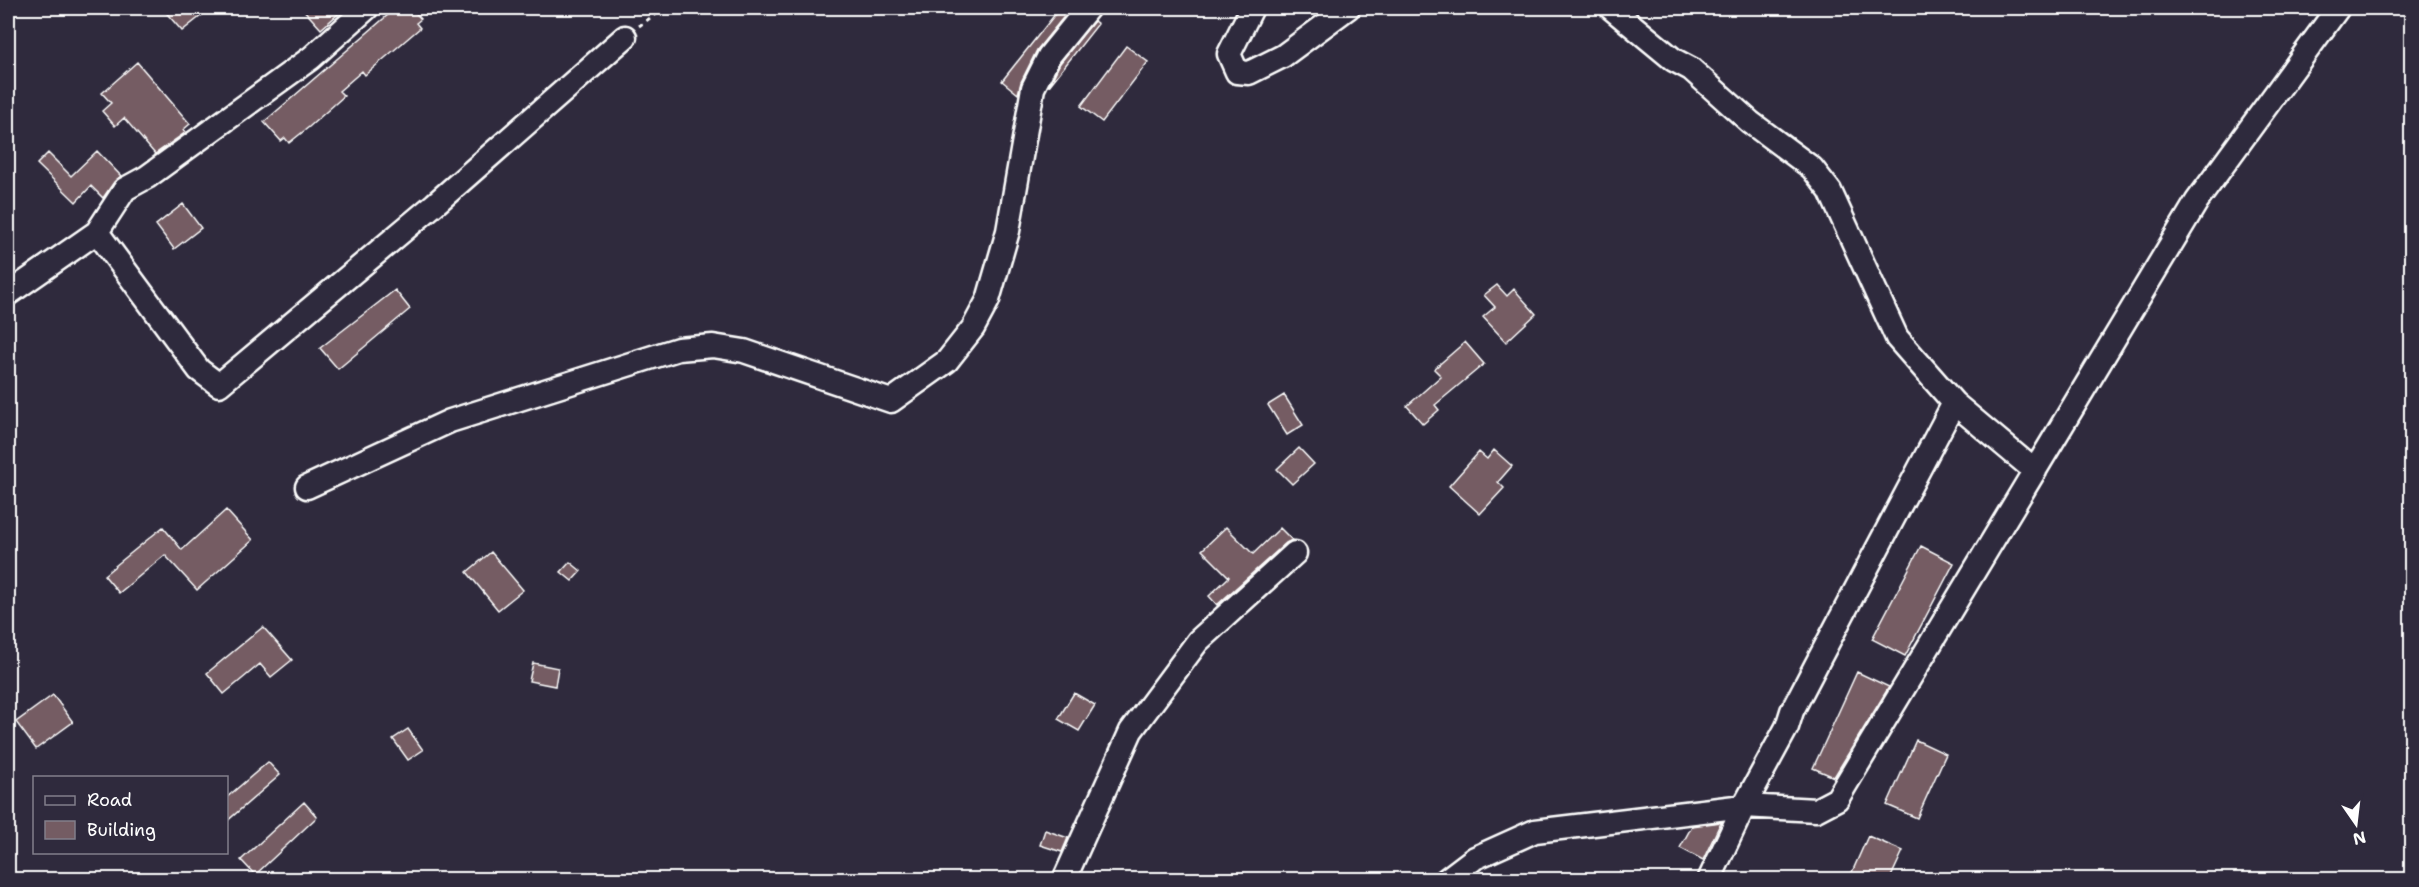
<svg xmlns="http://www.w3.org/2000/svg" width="2419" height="887" font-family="'Shantell Sans',sans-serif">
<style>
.building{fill:#745c63;stroke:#fff;stroke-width:1.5}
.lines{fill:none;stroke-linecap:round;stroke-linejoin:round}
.minor-casing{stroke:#fff;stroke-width:27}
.path{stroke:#fff;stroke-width:3;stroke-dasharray:4.5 4.5;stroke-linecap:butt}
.minor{stroke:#2f2a3d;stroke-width:22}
</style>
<rect width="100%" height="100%" fill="#2f2a3d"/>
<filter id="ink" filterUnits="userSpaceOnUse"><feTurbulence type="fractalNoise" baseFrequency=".0167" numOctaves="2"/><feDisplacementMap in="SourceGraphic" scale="12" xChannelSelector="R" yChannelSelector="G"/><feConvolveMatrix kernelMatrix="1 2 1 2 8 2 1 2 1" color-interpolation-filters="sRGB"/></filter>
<g filter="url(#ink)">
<path class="building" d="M162,8H211L182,31Z
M302,8H345L321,29Z
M396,8H411L421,19L416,23L420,28L365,75L362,71L339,91L344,96L309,127L289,143L285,138L281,141L264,122Z
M1060,8H1071L1037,50L1021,82L1018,94L1002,81Z
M1094,21L1098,24L1049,86L1060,63Z
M1126,46L1148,62L1102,122L1081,106Z
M137,62L190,124L183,130L186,132L155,154L124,118L115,126L102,111L111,103L102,93Z
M97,151L121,176L114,182L103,198L91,186L76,202L37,164L48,153L71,176Z
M183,204L201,228L174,249L156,225Z
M1497,285L1507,296L1514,289L1536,314L1506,342L1483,317L1495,307L1484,295Z
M395,290L410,309L338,369L320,348Z
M1465,342L1484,364L1435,405L1439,410L1423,424L1407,406L1441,376L1434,369Z
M1284,395L1303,425L1287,435L1268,405Z
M1299,448L1314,464L1292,484L1277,469Z
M1494,450L1512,466L1498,482L1504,488L1480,514L1449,486L1479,452L1487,459Z
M226,510L253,540L197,590L165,555L119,593L104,575L163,527L182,550Z
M1226,527L1253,554L1280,528L1292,540L1286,543L1217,605L1209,596L1229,577L1202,550Z
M1921,546L1954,563L1905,656L1872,639Z
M491,552L523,590L498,610L467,572Z
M570,562L581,571L572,581L561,572Z
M263,627L292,660L271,677L260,664L224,694L207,673Z
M533,663L558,668L555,686L529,681Z
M1857,672L1889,687L1834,777L1813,768Z
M1074,693L1095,705L1079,731L1058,719Z
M53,695L73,722L36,749L16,722Z
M408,729L423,750L408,760L393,739Z
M1916,740L1946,754L1917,818L1887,805Z
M268,762L280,775L226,822V798Z
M304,802L317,817L255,875L241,860Z
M1721,822L1703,860L1680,848L1692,826Z
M1045,830L1068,838L1062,852L1040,845Z
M1868,836L1903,851L1890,879H1849Z"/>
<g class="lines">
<defs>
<path id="minor" d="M1252,8L1229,54L1237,72L1249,73L1283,56L1348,8
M1611,8L1674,60L1691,69L1750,122L1812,168L1830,191L1897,338L1954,403L2035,471
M97,232L199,370L219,385L435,204L625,37
M8,294L97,232L125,189L147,177L311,58L367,8
M307,487L450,421L678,349L713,346L744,351L891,401L947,361L973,328L988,300L1008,231L1033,88L1049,56L1088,8
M1064,880L1131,731L1198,641L1295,553
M1446,880L1475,858L1535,831L1744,806L1816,810L1837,799L2197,201L2338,8
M1709,880L1744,806L1787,727L1792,711L1816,665L1954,403"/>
</defs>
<use href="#minor" class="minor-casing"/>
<path class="path" d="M639,26L664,8"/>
<use href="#minor" class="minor"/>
</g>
</g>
<rect width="2419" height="887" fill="none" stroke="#2f2a3d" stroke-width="30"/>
<rect x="15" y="15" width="2389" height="857" fill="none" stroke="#fff" stroke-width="2" filter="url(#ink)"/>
<rect x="33" y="776" width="195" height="78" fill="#2f2a3d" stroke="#827f8b" stroke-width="1.5"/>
<rect x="45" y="796" width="30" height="9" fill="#2f2a3d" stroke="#827f8b" stroke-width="1.5"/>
<text x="87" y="806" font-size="18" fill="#ffffff">Road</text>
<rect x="45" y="821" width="30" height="18" fill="#745c63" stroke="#827f8b" stroke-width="1.5"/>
<text x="87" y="836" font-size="18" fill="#ffffff">Building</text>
<g transform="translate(2356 824) rotate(166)" stroke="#2f2a3d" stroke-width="4.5" paint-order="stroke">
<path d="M0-4.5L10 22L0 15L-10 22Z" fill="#ffffff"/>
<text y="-9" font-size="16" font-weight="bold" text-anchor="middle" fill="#ffffff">N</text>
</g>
</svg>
